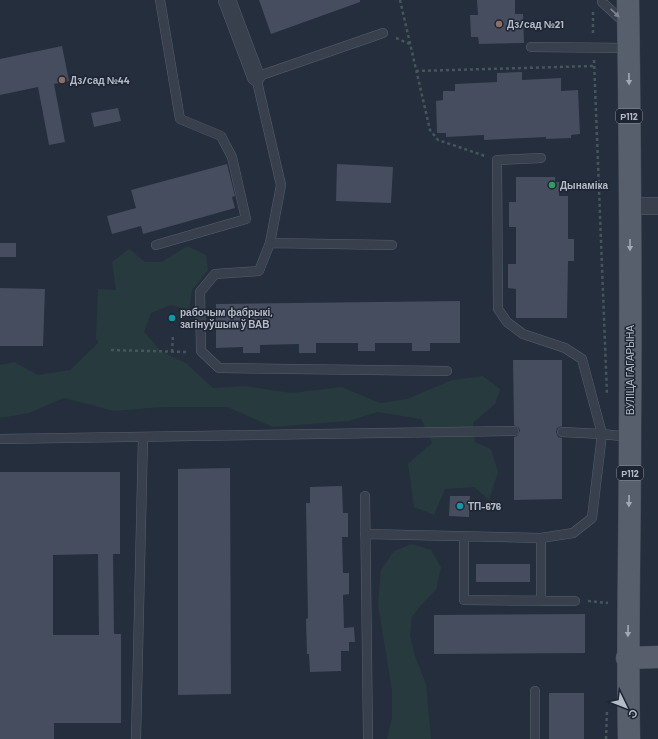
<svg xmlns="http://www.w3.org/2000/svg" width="658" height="739" font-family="Barlow,sans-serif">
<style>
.green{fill:#273a3e}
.building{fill:#454d5f;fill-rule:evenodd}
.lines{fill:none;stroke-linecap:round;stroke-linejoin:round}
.lane-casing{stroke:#575e6b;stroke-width:10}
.street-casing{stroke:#575e6b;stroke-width:18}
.primary-casing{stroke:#424956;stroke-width:23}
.path{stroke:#45575b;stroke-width:2.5;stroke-dasharray:3 3;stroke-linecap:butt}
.lane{stroke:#39404d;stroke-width:9}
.street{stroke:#39404d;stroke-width:17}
.primary{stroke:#575f6d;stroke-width:22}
.oneway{fill:#7d8491}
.oneway2{fill:#a2a9b6}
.education-dot{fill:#8d6e63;stroke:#1e2532;stroke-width:1.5}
.leisure-dot{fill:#2e9e5b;stroke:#1e2532;stroke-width:1.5}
.culture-dot{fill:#0f9aa8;stroke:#1e2532;stroke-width:1.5}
.labels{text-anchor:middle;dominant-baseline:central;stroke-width:3;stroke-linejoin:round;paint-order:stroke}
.shield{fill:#1e2532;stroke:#888e9b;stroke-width:1}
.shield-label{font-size:9px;font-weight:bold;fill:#b5bbc8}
.poi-label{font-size:10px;font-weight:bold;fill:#b5bbc8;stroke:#1e2532;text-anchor:start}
.street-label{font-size:10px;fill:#b5bbc8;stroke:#1e2532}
</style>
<rect width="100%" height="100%" fill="#252e3d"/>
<path class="green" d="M187,246L206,255L208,270L192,290L189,310L171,305L151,313L144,332L161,351L187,364L213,388L245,386L291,393L342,387L380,403L407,399L452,380L483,376L500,389L495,404L473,423L475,442L491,449L498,472L489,500L474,487L445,489L434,515L414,507L408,464L432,443L421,419L377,412L349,421L273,427L227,407H163L114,411L64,398L29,413L0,418V365L14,362L38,375L70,370L98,343V340H96L98,289L116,290L112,262L129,249L145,262H162Z
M412,544L431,550L441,567L436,590L421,605L412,617L410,636L415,656L426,684L431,739H387L392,718V691L378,604L381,570L394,551Z"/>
<path class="building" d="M259,0H360V2L271,34Z
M477,0H515V14H523L524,43L479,44L478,37H471L470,15H478Z
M62,46L69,81L54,84L65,142L49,145L38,87L0,95V59Z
M522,72V80L561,78V91L578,90L580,134L571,135V138L546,139V137L484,140V135L446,137V133H437L436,101L443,100V91H455V84L497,82V73Z
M118,108L121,121L94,127L91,113Z
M227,164L235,196L232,197L235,208L143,234L141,226L112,234L107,216L136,208L131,190Z
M337,164L393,167L391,203L336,201Z
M516,177H555V182H559V196H568V239H574V261H568L567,318H516V289L508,288V264H516V227H509V202H516Z
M0,243H16V257H0Z
M0,288L45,289L43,346H0Z
M460,301V343H430V351H412V343H375V351H358V343H316V353H299V344L260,345V353H243V347L216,348V304Z
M513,360H562V426L557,428L556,432L558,437L562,438V499L514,500V437L517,436L520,431L519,428L514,425Z
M230,468L231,694L178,695V469Z
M0,472H120V554H113L114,634H121V723H54V739H0ZM98,554L99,635H53V555Z
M342,486L343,513H348V537H342L343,573H349V594L343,595L344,628L354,627L355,642H349V651H341V671L310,672L309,654H307L306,619L308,618L306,503H310V487Z
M450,496H470L469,517L449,516Z
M476,564H530V582H476Z
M585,614V653L434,654V615Z
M549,693H584V739H549Z"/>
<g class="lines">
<defs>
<path id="lane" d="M602,0V2L626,24
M383,33L256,77L281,185L270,243L392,245
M531,47L629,48
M541,158L497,160L498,309L507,322L523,334L565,348L582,359L602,434L630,437
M270,243L259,271L215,274L200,292L201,351L219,368L447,371
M156,245L246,219L232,157L221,136L180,119L160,0
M0,439L514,431
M365,496L368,737
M365,534L541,538L573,533L592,518L602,434L562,432
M464,537V600L575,601
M541,538V601
M535,691V739
M136,739L143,437"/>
<path id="street" d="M227,0L256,77
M630,206H658"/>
<path id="primary" d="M628,0C630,145 631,290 630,435C630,536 627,637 629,739
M627,658L658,657"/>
</defs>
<use href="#lane" class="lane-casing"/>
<use href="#street" class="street-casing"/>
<use href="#primary" class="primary-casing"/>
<path class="path" d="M400,0L430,130L438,140L485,156
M593,12V33
M396,38L410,44
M594,60L607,395
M416,71L594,66
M111,350L187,352
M172,352L173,334
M588,601L608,603
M606,739L607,710"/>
<use href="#lane" class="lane"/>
<use href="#street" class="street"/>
<use href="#primary" class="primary"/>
</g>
<defs><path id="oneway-solid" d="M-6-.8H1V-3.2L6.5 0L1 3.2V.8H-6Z"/></defs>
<use class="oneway" href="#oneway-solid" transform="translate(615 13) rotate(43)"/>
<g class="oneway2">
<use href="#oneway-solid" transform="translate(629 79) rotate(89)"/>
<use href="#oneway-solid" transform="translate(630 245) rotate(90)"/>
<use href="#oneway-solid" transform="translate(629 501) rotate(91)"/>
<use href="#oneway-solid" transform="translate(628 631) rotate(91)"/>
</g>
<g class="education-dot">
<circle cx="499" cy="24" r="4"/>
<circle cx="62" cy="80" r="4"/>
</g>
<circle class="leisure-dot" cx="552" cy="185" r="4"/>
<g class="culture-dot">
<circle cx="172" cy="318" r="4"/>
<circle cx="460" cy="506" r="4"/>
</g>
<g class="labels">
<g class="shield">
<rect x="616" y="109" width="26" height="14" rx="3"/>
<rect x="617" y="466" width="26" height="14" rx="3"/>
</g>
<g class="shield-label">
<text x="629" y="116">Р112</text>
<text x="630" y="473">Р112</text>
</g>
<g class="poi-label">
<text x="507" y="24">Дз/сад №21</text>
<text x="70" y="80">Дз/сад №44</text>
<text x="560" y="185">Дынаміка</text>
<text x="180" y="312">рабочым фабрыкі,<tspan x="180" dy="12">загінуўшым ў ВАВ</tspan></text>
<text x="468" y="506">ТП-676</text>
</g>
<g class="street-label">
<text transform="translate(630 370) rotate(-90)">ВУЛІЦА ГАГАРЫНА</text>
</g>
</g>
<g transform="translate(626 707) rotate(133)" stroke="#1e2532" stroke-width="3" paint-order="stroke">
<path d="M0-3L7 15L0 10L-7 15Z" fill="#b5bbc8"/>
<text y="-6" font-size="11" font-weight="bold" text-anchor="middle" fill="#b5bbc8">С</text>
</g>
</svg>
